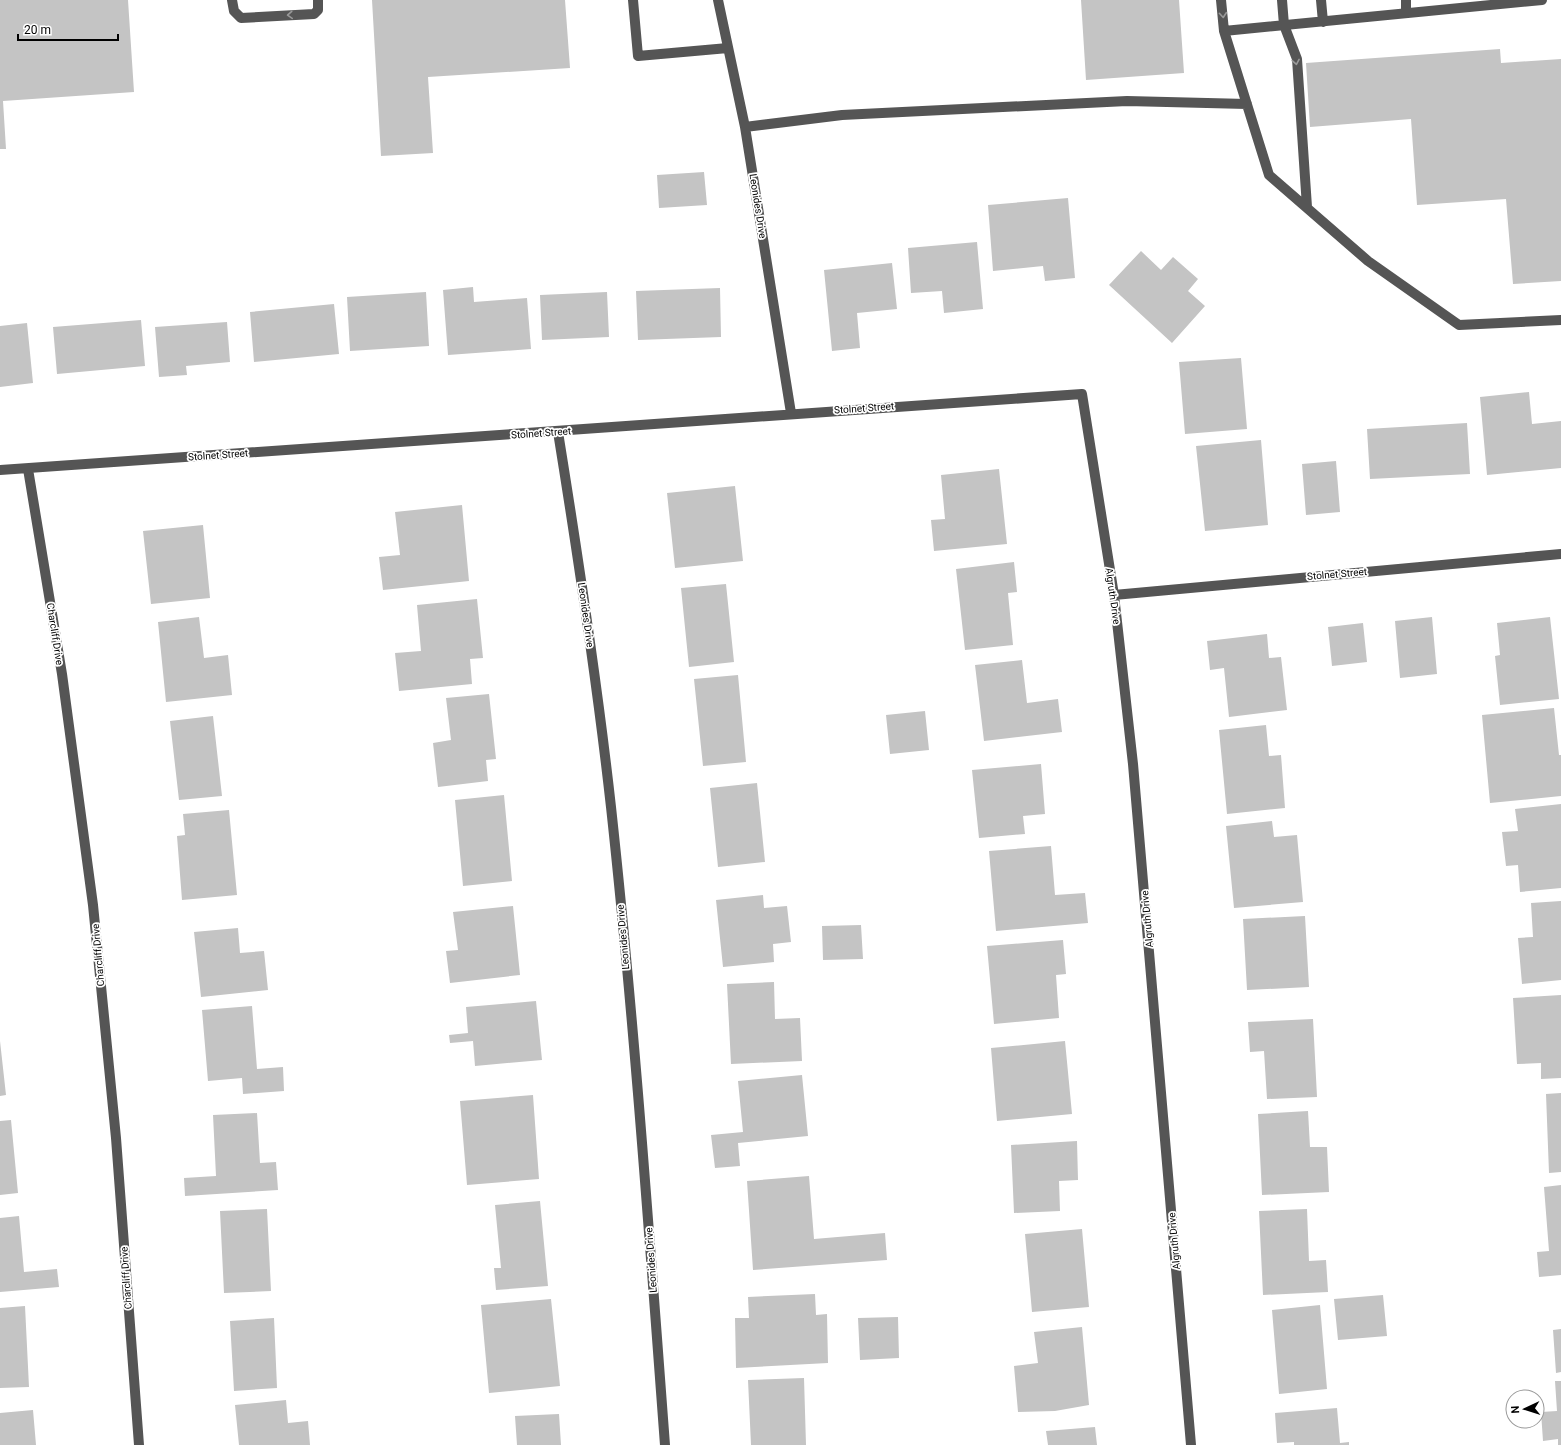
<svg xmlns="http://www.w3.org/2000/svg" width="1561" height="1445" font-family="Roboto,sans-serif">
<style>
.building{fill:#c4c4c4}
.lines{fill:none;stroke-linecap:round;stroke-linejoin:round}
.minor{stroke:#555;stroke-width:10}
.oneway{stroke:#999}
.labels{text-anchor:middle;dominant-baseline:central;stroke-width:3.5;stroke-linejoin:round;paint-order:stroke}
.street-label{font-size:10px;fill:#000;stroke:#fff}
</style>
<rect width="100%" height="100%" fill="#fff"/>
<path class="building" d="M0,0H128L134,92L3,101L6,149H0Z
M372,0H565L570,68L428,77L433,153L381,156Z
M1081,0H1179L1184,73L1086,80Z
M1500,49L1501,63L1561,59V281L1513,284L1506,199L1417,205L1411,119L1310,127L1306,63Z
M704,172L707,205L659,208L657,175Z
M1068,198L1075,278L1045,281L1043,266L993,271L988,205Z
M977,242L983,309L944,313L942,291L911,293L908,248Z
M1141,251L1161,270L1173,257L1198,279L1188,291L1205,306L1172,343L1109,285Z
M892,263L897,309L857,313L860,348L832,351L824,270Z
M473,287L474,302L527,298L531,349L448,355L443,290Z
M720,288L721,337L638,340L636,291Z
M426,292L429,346L350,351L347,297Z
M607,292L609,337L542,340L540,295Z
M334,304L339,354L254,362L250,312Z
M141,320L145,366L57,374L53,327Z
M227,322L230,362L186,366L187,375L159,377L155,327Z
M27,323L33,383L0,387V326Z
M1241,358L1247,429L1185,434L1179,362Z
M1529,392L1532,424L1561,421V468L1487,475L1480,397Z
M1467,423L1470,474L1370,479L1367,429Z
M1261,440L1268,525L1205,531L1196,446Z
M1336,461L1340,512L1306,515L1302,464Z
M999,469L1007,544L934,551L931,520L945,519L941,475Z
M735,486L743,561L675,568L667,493Z
M462,505L469,581L383,590L379,557L400,555L395,512Z
M203,525L210,598L151,604L143,531Z
M1014,562L1017,592L1008,593L1013,645L965,650L956,569Z
M726,584L734,662L689,667L681,588Z
M477,599L483,658L470,659L472,684L399,691L395,653L421,651L417,605Z
M199,617L204,658L228,655L232,695L166,702L158,622Z
M1432,617L1437,674L1400,678L1395,621Z
M1550,617L1559,699L1500,705L1495,656L1500,655L1497,623Z
M1363,623L1367,662L1332,666L1328,627Z
M1267,634L1269,658L1281,657L1287,710L1229,717L1224,668L1210,670L1207,641Z
M1022,660L1027,703L1058,699L1062,732L984,741L975,665Z
M738,675L746,762L703,766L694,679Z
M489,694L496,759L486,760L488,781L438,787L433,743L451,740L446,698Z
M1554,708L1559,755H1561V796L1490,803L1482,715Z
M925,711L929,750L890,754L886,715Z
M213,716L222,796L179,800L170,721Z
M1266,725L1269,756L1281,755L1285,808L1227,814L1219,730Z
M1041,764L1045,814L1023,816L1025,834L979,838L972,770Z
M757,783L765,862L718,867L710,788Z
M504,795L512,881L463,886L455,800Z
M1561,804V888L1520,892L1518,865L1506,866L1502,832L1518,831L1515,809Z
M229,810L237,895L182,900L177,836L185,835L183,814Z
M1272,821L1274,837L1297,835L1303,902L1234,908L1226,826Z
M1051,846L1055,895L1085,893L1088,923L996,931L989,851Z
M763,895L764,908L787,906L791,942L773,944L774,962L723,967L716,900Z
M1561,901V980L1522,984L1518,938L1533,937L1531,903Z
M513,906L520,975L450,983L446,951L458,950L453,912Z
M1305,916L1309,987L1247,990L1243,919Z
M861,925L863,959L823,960L822,926Z
M238,928L240,953L264,951L268,990L201,997L194,932Z
M1063,940L1066,974L1056,975L1059,1018L994,1024L987,946Z
M774,982L775,1019L800,1018L802,1061L731,1064L727,984Z
M1561,995V1078L1541,1079V1063L1517,1064L1513,998Z
M536,1001L542,1060L475,1066L473,1041L450,1043L449,1035L468,1033L466,1007Z
M252,1006L257,1069L283,1067L284,1091L243,1094L242,1078L208,1081L202,1010Z
M1313,1019L1317,1097L1267,1099L1264,1051L1250,1052L1248,1022Z
M0,1041L6,1095L0,1096Z
M1065,1041L1072,1114L997,1121L991,1048Z
M802,1075L808,1136L738,1143L740,1166L715,1168L711,1135L743,1132L738,1081Z
M1561,1093V1172L1549,1173L1546,1094Z
M533,1095L539,1179L467,1185L460,1101Z
M1308,1111L1310,1147H1327L1329,1192L1262,1195L1258,1114Z
M257,1113L260,1163L276,1162L278,1190L185,1196L184,1178L216,1176L213,1115Z
M11,1120L18,1193L0,1195V1121Z
M1077,1141L1078,1180L1059,1181L1060,1211L1014,1213L1011,1145Z
M809,1176L814,1239L885,1233L887,1260L753,1270L747,1181Z
M1561,1185V1275L1539,1277L1537,1252L1549,1251L1544,1187Z
M540,1201L548,1286L496,1290L494,1268H501L495,1205Z
M267,1209L271,1291L224,1293L220,1211Z
M1307,1209L1309,1261L1326,1260L1328,1292L1263,1295L1259,1211Z
M19,1216L24,1272L57,1269L59,1287L0,1292V1218Z
M1082,1229L1089,1307L1032,1312L1025,1234Z
M815,1294L816,1315L827,1314L828,1363L736,1368L735,1318H749L748,1297Z
M1383,1295L1387,1336L1338,1340L1334,1299Z
M551,1299L560,1386L489,1393L481,1305Z
M1320,1305L1327,1389L1279,1394L1272,1310Z
M25,1306L29,1387L0,1388V1308Z
M898,1317L899,1358L860,1360L858,1318Z
M274,1318L277,1388L234,1391L230,1321Z
M1082,1327L1089,1405L1055,1411L1018,1412L1014,1366L1038,1363L1034,1332Z
M1561,1329V1372L1556,1373L1553,1330Z
M804,1378L806,1445H751L748,1380Z
M1555,1381H1561V1445H1558V1439L1543,1441L1541,1412L1557,1411Z
M286,1400L288,1423L308,1421L310,1445H239L235,1405Z
M1337,1408L1340,1443L1349,1442V1445H1294V1442L1277,1443L1275,1413Z
M33,1410L36,1445H0V1413Z
M559,1414L561,1445H517L515,1416Z
M1095,1427L1097,1445H1048L1046,1431Z"/>
<g class="lines">
<path class="minor" d="M232,0L234,11L241,18L314,14L318,10V0
M633,0L638,56L728,48
M718,0L745,127L791,413
M1221,0L1224,31L1269,175L1368,261L1459,325L1561,320
M1282,0L1284,25L1297,59L1307,207
M1321,0L1323,22
M1406,0V13
M1224,31L1542,0
M745,127L842,115L1127,101L1247,104
M558,432C578,556 597,681 611,807C634,1019 649,1232 665,1445
M28,469L62,674L93,905L116,1138L139,1445
M0,470C361,447 721,417 1082,394L1114,595L1133,764L1191,1445
M1114,595L1561,554"/>
</g>
<defs><path id="oneway-chevron" d="M-2-3.5L2.5 0L-2 3.5" fill="none" stroke-width="1.6" stroke-linecap="round" stroke-linejoin="round"/></defs>
<g class="oneway">
<use href="#oneway-chevron" transform="translate(290 15) rotate(176)"/>
<use href="#oneway-chevron" transform="translate(1223 15) rotate(85)"/>
<use href="#oneway-chevron" transform="translate(1296 62) rotate(80)"/>
</g>
<g class="labels">
<g class="street-label">
<text transform="translate(758 206) rotate(81)">Leonides Drive</text>
<text transform="translate(864 408) rotate(-4)">Stolnet Street</text>
<text transform="translate(541 433) rotate(-4)">Stolnet Street</text>
<text transform="translate(218 455) rotate(-4)">Stolnet Street</text>
<text transform="translate(1337 574) rotate(-5)">Stolnet Street</text>
<text transform="translate(1113 596) rotate(82)">Algruth Drive</text>
<text transform="translate(586 615) rotate(82)">Leonides Drive</text>
<text transform="translate(55 634) rotate(81)">Charcliff Drive</text>
<text transform="translate(1147 919) rotate(-95)">Algruth Drive</text>
<text transform="translate(623 937) rotate(-95)">Leonides Drive</text>
<text transform="translate(98 955) rotate(-95)">Charcliff Drive</text>
<text transform="translate(1174 1241) rotate(-95)">Algruth Drive</text>
<text transform="translate(651 1260) rotate(-94)">Leonides Drive</text>
<text transform="translate(126 1278) rotate(-94)">Charcliff Drive</text>
</g>
</g>
<g transform="translate(1525 1409) rotate(266)"><circle r="19" fill="#ffffff" stroke="#999999"/>
<path d="M0-3L7 15L0 10L-7 15Z" fill="#000000"/>
<text y="-6" font-size="11" font-weight="bold" text-anchor="middle" fill="#000000">N</text>
</g>
<path d="M18 34v6h100v-6" fill="none" stroke="#000000" stroke-width="2"/>
<text x="24" y="34" font-size="12" fill="#000000" stroke="#ffffff" stroke-width="3" paint-order="stroke">20 m</text>
</svg>
